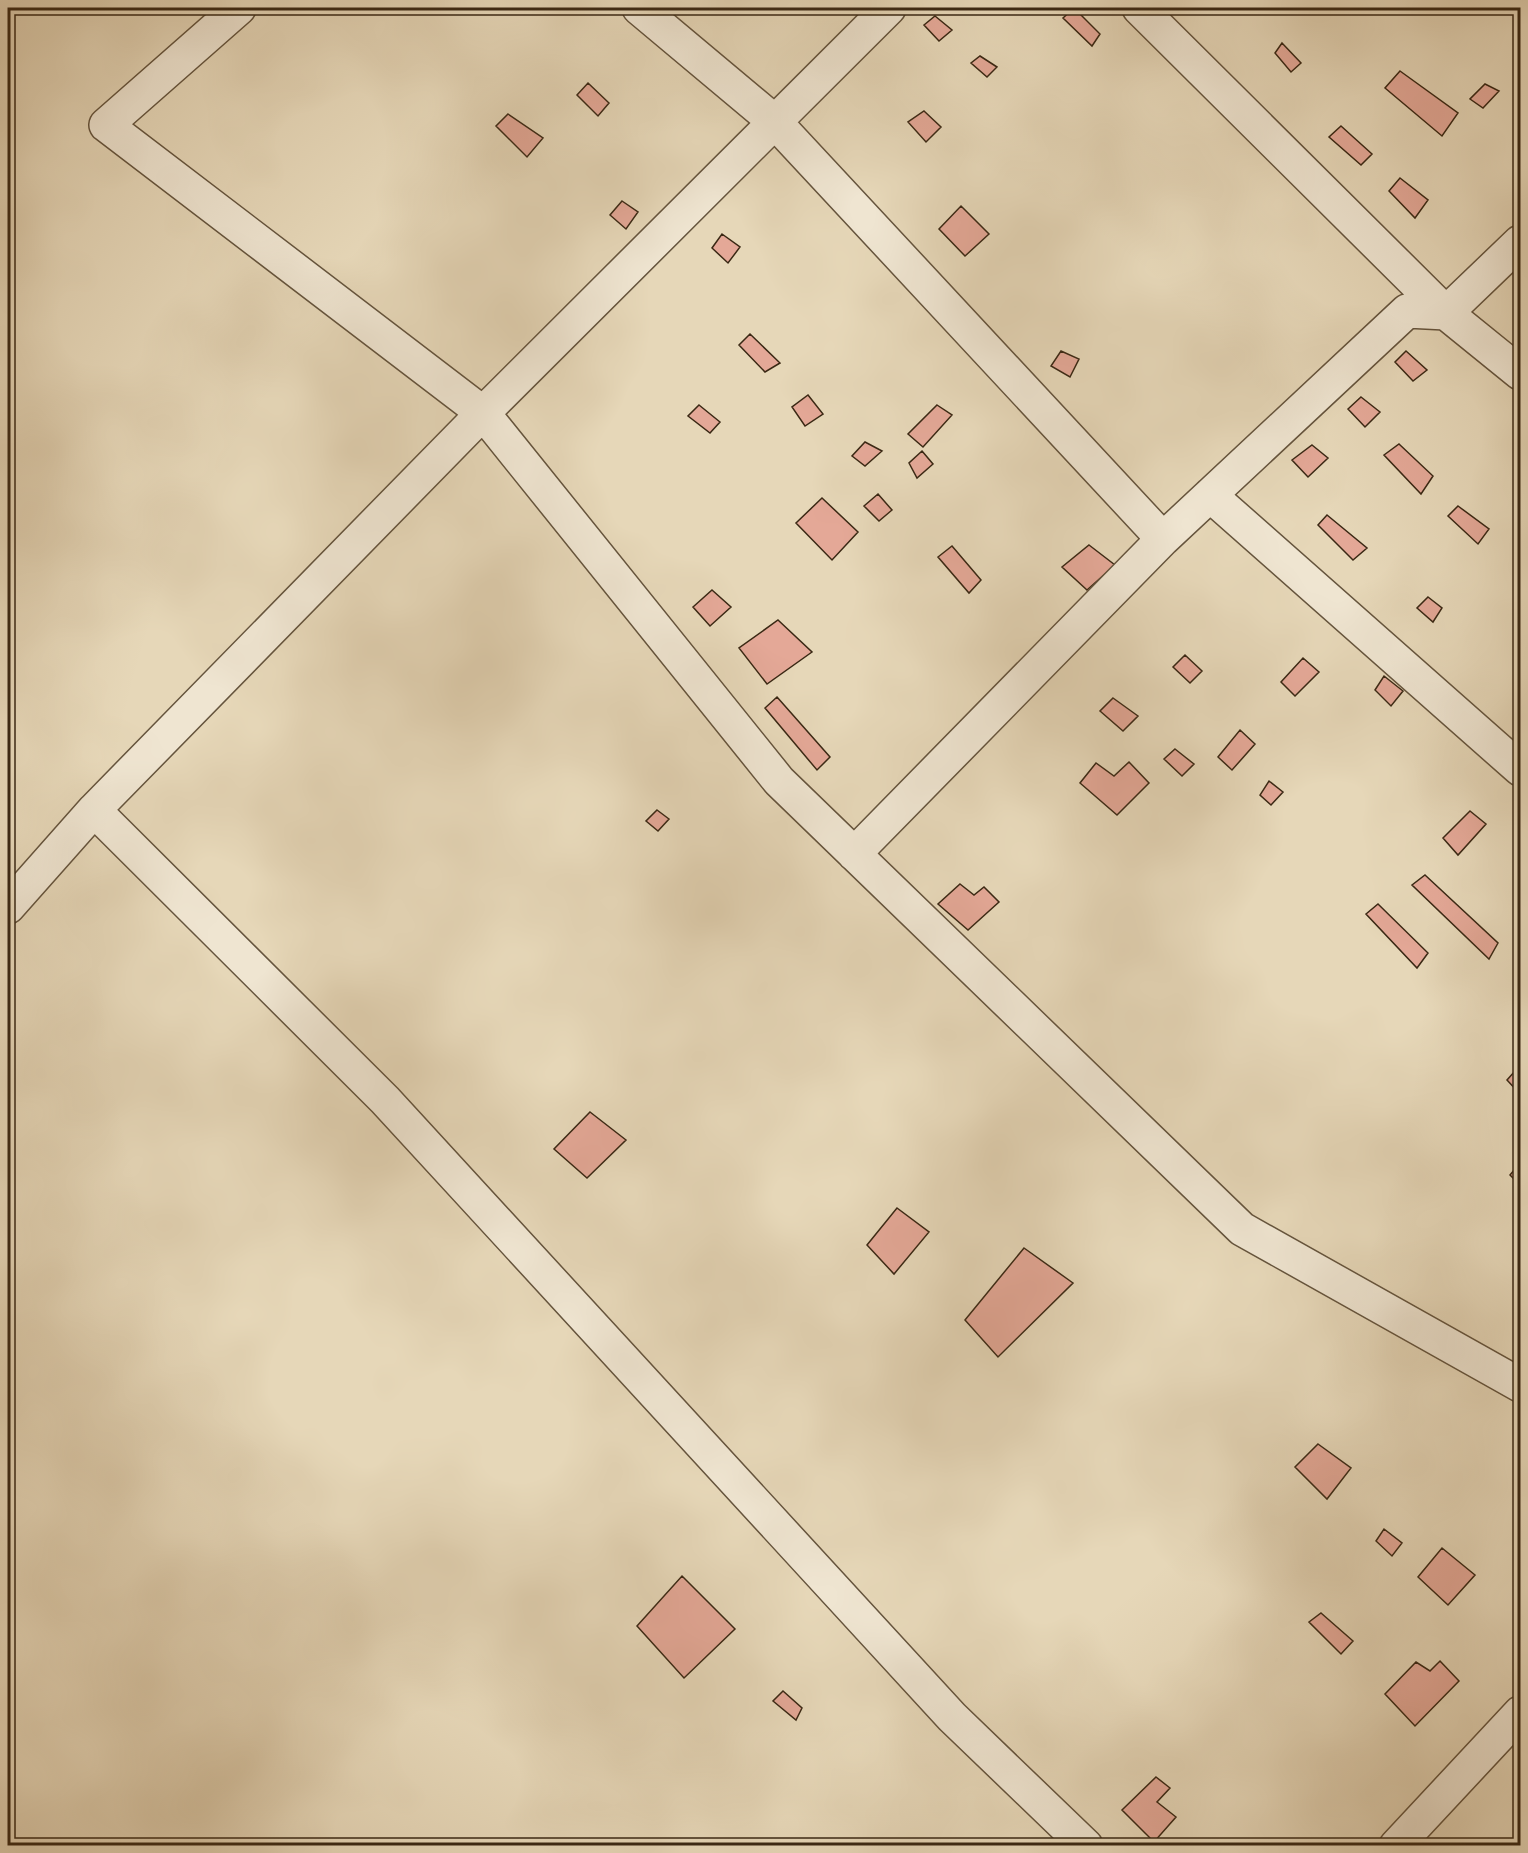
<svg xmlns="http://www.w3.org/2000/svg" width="1528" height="1853" font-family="'IM FELL Great Primer',serif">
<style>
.building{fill:#e4a897;stroke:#3a2814;stroke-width:1.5}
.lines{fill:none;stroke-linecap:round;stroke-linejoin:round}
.minor-casing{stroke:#65543d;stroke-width:36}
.minor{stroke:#efe5d1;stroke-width:33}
</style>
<rect width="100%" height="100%" fill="#e6d7b8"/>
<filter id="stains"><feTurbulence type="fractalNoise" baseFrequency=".00333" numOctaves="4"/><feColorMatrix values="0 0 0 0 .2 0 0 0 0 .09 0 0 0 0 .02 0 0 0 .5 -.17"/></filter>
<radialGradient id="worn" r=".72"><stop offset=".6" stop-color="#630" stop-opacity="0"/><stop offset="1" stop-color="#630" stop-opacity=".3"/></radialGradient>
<path class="building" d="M1074,8L1100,34L1092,46L1063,18Z
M935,16L952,30L939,41L924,25Z
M1282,43L1301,63L1291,72L1275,53Z
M980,56L997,67L987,77L971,63Z
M1400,71L1458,113L1442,136L1385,88Z
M588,83L609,103L598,116L577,95Z
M1485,84L1499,91L1483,108L1470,99Z
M924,111L941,127L926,142L908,122Z
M508,114L543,138L527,157L496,126Z
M1341,126L1372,154L1361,165L1329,137Z
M1400,178L1428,200L1415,218L1389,191Z
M622,201L638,212L626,229L610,215Z
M961,206L989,234L965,256L939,229Z
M722,234L740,247L728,263L712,248Z
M750,334L780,363L765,372L739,345Z
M1061,351L1079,359L1070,377L1051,366Z
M1406,351L1427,370L1413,381L1395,362Z
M808,395L823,414L805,426L792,407Z
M1361,397L1380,412L1365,427L1348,409Z
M699,405L720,422L710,433L688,416Z
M937,405L952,415L923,447L908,434Z
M865,442L882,451L865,466L852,456Z
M1399,444L1433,476L1421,494L1384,455Z
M1312,445L1328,458L1308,477L1292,460Z
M922,451L933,464L917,478L909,463Z
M878,494L892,510L879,521L864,506Z
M822,498L858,532L832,560L796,523Z
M1458,506L1489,529L1478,544L1448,516Z
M1327,515L1367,548L1353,560L1318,525Z
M1089,545L1115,565L1087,590L1062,567Z
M952,546L981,580L969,593L938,557Z
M712,590L731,607L710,626L693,607Z
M1428,597L1442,608L1433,622L1417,608Z
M778,620L812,652L767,684L739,648Z
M1185,655L1202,671L1190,683L1173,667Z
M1303,658L1319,672L1295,696L1281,682Z
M1384,676L1403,691L1391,706L1375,690Z
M777,697L830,757L817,770L765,708Z
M1113,698L1138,716L1123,731L1100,711Z
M1240,730L1255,744L1232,770L1218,757Z
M1175,749L1194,764L1182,776L1164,759Z
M1129,762L1149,783L1117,815L1080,783L1096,763L1114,776Z
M1269,781L1283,792L1271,805L1260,795Z
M657,810L669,819L658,831L646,821Z
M1470,811L1486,824L1458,855L1443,838Z
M1425,875L1498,943L1489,959L1412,885Z
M960,884L974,895L984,887L999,902L968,930L938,904Z
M1378,904L1428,953L1417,968L1366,914Z
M1515,1071L1520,1075V1094L1507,1080Z
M590,1112L626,1140L587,1178L554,1149Z
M1520,1163V1185L1510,1175Z
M897,1208L929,1232L894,1274L867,1245Z
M1024,1248L1073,1283L998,1357L965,1320Z
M1318,1444L1351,1468L1327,1499L1295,1467Z
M1384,1529L1402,1543L1392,1556L1376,1541Z
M1442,1548L1475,1575L1448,1605L1418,1577Z
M682,1576L735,1629L684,1678L637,1626Z
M1321,1613L1353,1641L1341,1654L1309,1622Z
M1440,1661L1459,1681L1415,1726L1385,1694L1416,1662L1430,1671Z
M783,1691L802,1708L796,1720L773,1701Z
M1156,1777L1170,1788L1157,1802L1176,1817L1154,1842L1122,1810Z"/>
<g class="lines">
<defs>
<path id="minor" d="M239,8L106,125L483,413L779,781L1242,1229L1520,1385
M639,8L775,122L1163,539
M1139,8L1446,313L1520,373
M1210,495L1520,769
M94,810L385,1100L952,1717L1086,1846
M854,854L1163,539L1407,311L1446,313L1520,242
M8,907L94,810L483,413L889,8
M1396,1846L1520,1713"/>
</defs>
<use href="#minor" class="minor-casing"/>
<use href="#minor" class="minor"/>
</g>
<rect width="1528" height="1853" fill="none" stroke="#e6d7b8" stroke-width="30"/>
<rect x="9" y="9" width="1510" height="1835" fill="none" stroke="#3a2814" stroke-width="3"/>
<rect x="15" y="15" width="1498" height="1823" fill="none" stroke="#3a2814" stroke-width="1.5"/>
<rect width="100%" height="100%" filter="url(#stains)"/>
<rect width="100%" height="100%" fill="url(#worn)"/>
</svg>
